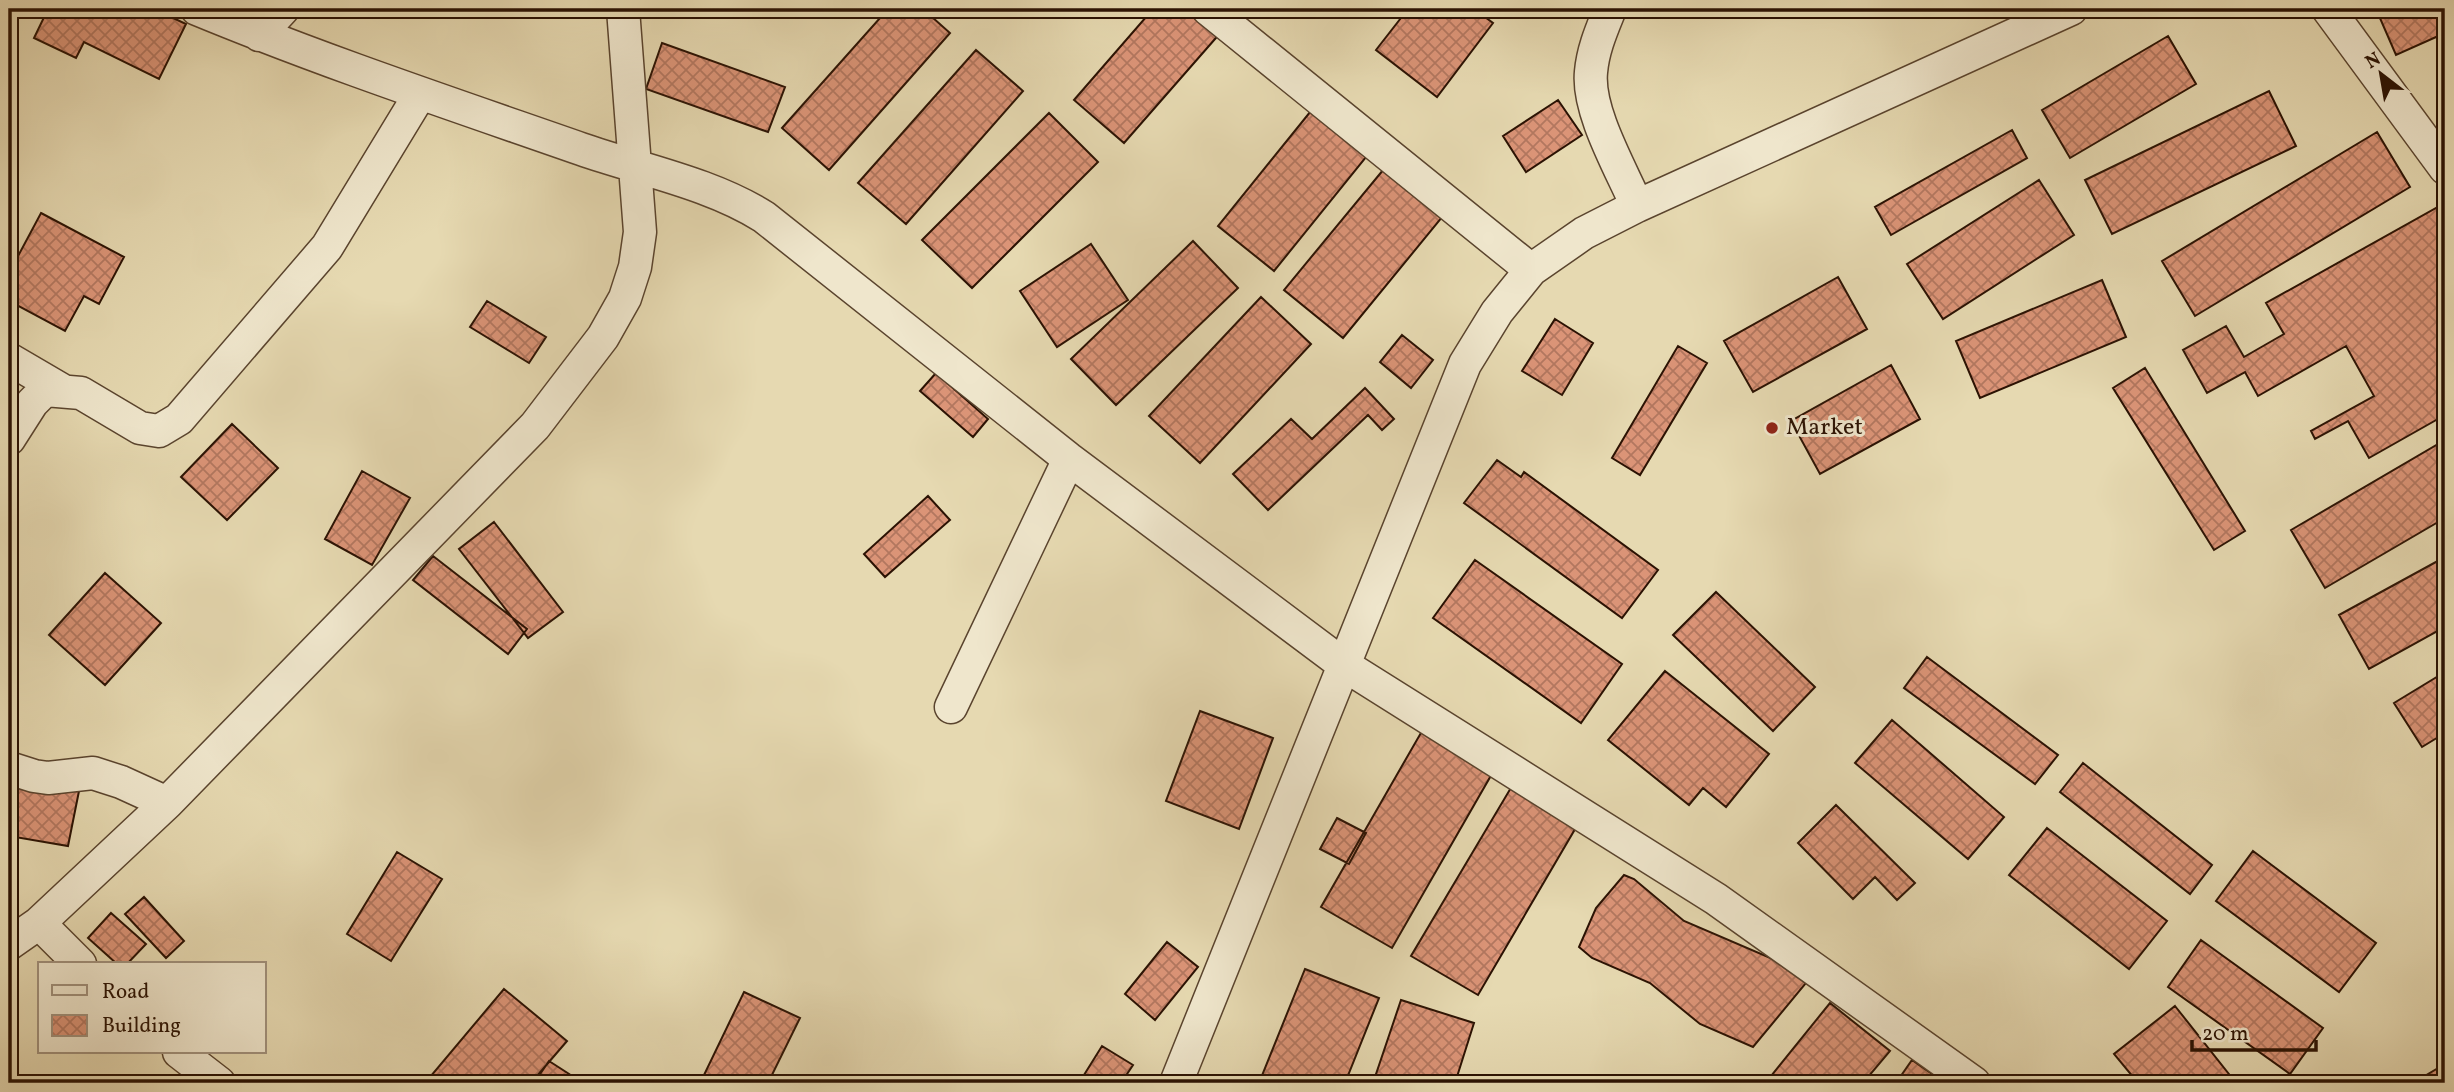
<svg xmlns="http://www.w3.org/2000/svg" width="2454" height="1092" font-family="Vollkorn,serif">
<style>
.building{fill:url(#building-cross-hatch);stroke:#2b1203;stroke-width:2}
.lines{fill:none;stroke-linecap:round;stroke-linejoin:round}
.minor-casing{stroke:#5a442e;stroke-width:35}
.minor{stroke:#efe6cc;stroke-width:32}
.poi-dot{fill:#8f2418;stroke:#efe6cc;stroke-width:2.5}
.labels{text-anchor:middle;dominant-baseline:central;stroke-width:6;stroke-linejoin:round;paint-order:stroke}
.poi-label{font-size:24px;fill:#2b1203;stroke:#efe6cc;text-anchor:start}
</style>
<defs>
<pattern id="building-cross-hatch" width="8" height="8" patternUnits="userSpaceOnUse" patternTransform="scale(1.75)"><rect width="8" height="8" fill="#db9477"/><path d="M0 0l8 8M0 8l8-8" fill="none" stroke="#b2775f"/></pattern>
</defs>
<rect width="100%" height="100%" fill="#e6d9b1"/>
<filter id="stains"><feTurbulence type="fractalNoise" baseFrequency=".00286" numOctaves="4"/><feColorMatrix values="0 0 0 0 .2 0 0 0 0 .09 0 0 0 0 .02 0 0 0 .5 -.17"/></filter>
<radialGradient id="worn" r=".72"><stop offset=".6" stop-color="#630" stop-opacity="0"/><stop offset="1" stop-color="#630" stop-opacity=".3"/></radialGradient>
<path class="building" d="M48,9H154L186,24L159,79L84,42L76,58L34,38Z
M888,9H923L950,33L829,170L782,128Z
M960,9H976L968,17Z
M1153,9H1214L1229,23L1124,143L1074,100Z
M1408,9H1474L1493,23L1437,97L1376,50Z
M2376,9H2445V33L2396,55Z
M2168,36L2196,84L2070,158L2042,110Z
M662,43L785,87L768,132L646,89Z
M976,50L1023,91L906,224L858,183Z
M2269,91L2296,146L2112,234L2085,180Z
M1558,100L1582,135L1526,172L1503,136Z
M1319,101L1375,146L1274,271L1218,226Z
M1049,113L1098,162L972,288L922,240Z
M2012,130L2027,158L1891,235L1875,207Z
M2377,132L2410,187L2195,316L2162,261Z
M1393,158L1452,205L1343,338L1284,290Z
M2039,180L2074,235L1943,319L1907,264Z
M2445,203V415L2369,458L2348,421L2315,439L2311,431L2374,396L2346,346L2258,396L2245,372L2207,393L2183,350L2226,326L2244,357L2284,334L2266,303Z
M41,213L124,257L99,304L84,296L65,331L9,301V273Z
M1193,241L1238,288L1116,405L1071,359Z
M1091,244L1128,300L1057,347L1020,291Z
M1838,277L1867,329L1753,392L1724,341Z
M2102,280L2126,337L1980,398L1956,341Z
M1261,297L1311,344L1200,463L1149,416Z
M487,301L546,337L529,363L470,327Z
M1555,319L1593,343L1562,395L1522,371Z
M1402,335L1433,360L1411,388L1380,362Z
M1678,346L1707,363L1640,475L1612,458Z
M1891,365L1920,419L1820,474L1791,421Z
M2145,368L2245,531L2214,550L2113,388Z
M936,373L988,419L973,437L920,391Z
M1365,388L1394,419L1382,430L1368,415L1268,510L1233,474L1291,419L1312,439Z
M232,424L278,468L227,520L181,477Z
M2445,440V518L2325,588L2291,530Z
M1497,460L1521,477L1524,472L1658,570L1622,618L1464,503Z
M362,471L410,498L372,565L325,539Z
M928,496L950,520L885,577L864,554Z
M494,522L563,612L528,638L459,549Z
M433,556L527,629L508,654L413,580Z
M2445,557V627L2369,669L2339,615Z
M1475,560L1622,664L1581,723L1433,618Z
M105,573L161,623L105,685L49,635Z
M1716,592L1815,687L1773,731L1673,635Z
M1716,592L1815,687L1773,731L1673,635Z
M1927,657L2058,755L2035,784L1904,688Z
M1927,657L2058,755L2035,784L1904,688Z
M1665,671L1769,754L1726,807L1703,788L1689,805L1608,740Z
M1665,671L1769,754L1726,807L1703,788L1689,805L1608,740Z
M2445,672V733L2422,747L2394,703Z
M1200,711L1273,738L1239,829L1166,801Z
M1892,720L2004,817L1968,859L1855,763Z
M1892,720L2004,817L1968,859L1855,763Z
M1422,731L1493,772L1392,948L1321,907Z
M1422,731L1493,772L1392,948L1321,907Z
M2083,763L2212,865L2190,894L2060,792Z
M2083,763L2212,865L2190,894L2060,792Z
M9,773L80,786L68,846L9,836Z
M1512,786L1578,824L1478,995L1411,956Z
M1512,786L1578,824L1478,995L1411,956Z
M1836,805L1915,883L1897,900L1875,877L1853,899L1798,843Z
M1836,805L1915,883L1897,900L1875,877L1853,899L1798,843Z
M1337,818L1366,833L1349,864L1320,849Z
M1337,818L1366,833L1349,864L1320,849Z
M2047,828L2167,921L2129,969L2009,875Z
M2047,828L2167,921L2129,969L2009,875Z
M2253,851L2376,943L2339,992L2216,901Z
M397,852L442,879L391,961L347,934Z
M1624,875L1634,879L1684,921L1782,963L1806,983L1753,1047L1700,1024L1650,983L1592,958L1579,947L1596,908Z
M1624,875L1634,879L1684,921L1782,963L1806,983L1753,1047L1700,1024L1650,983L1592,958L1579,947L1596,908Z
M144,897L184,941L166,958L125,914Z
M111,913L146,944L127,964H117L88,938Z
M2201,940L2323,1028L2290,1074L2168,987Z
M1167,942L1198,967L1155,1020L1125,994Z
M1167,942L1198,967L1155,1020L1125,994Z
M1305,969L1379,998L1345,1083H1259Z
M1305,969L1379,998L1345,1083H1259Z
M504,989L567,1041L531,1083H425Z
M744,992L800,1018L768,1083H722L704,1075Z
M1401,1000L1474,1023L1455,1083H1373Z
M1401,1000L1474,1023L1455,1083H1373Z
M1830,1003L1890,1051L1863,1083H1780L1771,1076Z
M1830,1003L1890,1051L1863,1083H1780L1771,1076Z
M2175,1006L2236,1083H2138L2114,1054Z
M2175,1006L2236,1083H2138L2114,1054Z
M1102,1046L1133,1065L1121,1083H1079Z
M1102,1046L1133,1065L1121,1083H1079Z
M1912,1060L1945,1083H1896Z
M1912,1060L1945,1083H1896Z
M549,1061L583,1083H534Z
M2445,1064V1083H2413Z
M860,1076L869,1083H855Z
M860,1076L869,1083H855Z"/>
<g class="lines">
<defs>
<path id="minor" d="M197,9C323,61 452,104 581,149C641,170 710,183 764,217L1069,459L1344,665L1716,899L1974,1083
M1208,9L1531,270
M1610,9C1602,29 1593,49 1591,72C1587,111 1621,169 1637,206
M2328,9L2445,168
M259,35L283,9
M9,359L62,390
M9,439L32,403L45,390L81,393L140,428L159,431L179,419L327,247L420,94
M951,707L1069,459
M9,768L34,776L48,778L93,773L121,782L167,803L535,426L603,337L625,298L635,267L640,232L623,9
M39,923L80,964
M9,944L39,923L167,803
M179,1052L219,1083
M1176,1083L1465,364L1497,312L1531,270L1584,233L1637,206L2071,9"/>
</defs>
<use href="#minor" class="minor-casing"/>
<use href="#minor" class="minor"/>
</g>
<circle class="poi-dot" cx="1772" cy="428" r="7"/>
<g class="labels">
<g class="poi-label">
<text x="1786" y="428">Market</text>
</g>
</g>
<rect width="2454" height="1092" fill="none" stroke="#e6d9b1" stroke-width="35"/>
<rect x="10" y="10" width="2433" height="1071" fill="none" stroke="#2b1203" stroke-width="3.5"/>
<rect x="18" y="18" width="2419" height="1057" fill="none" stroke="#2b1203" stroke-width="2"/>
<rect x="38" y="962" width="228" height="91" fill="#efe6cc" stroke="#a1917c" stroke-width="2"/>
<rect x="52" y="985" width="35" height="10" fill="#efe6cc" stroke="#a1917c" stroke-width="2"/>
<text x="102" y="998" font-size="21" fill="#2b1203">Road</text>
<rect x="52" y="1015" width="35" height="21" fill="url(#building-cross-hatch)" stroke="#a1917c" stroke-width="2"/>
<text x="102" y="1032" font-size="21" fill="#2b1203">Building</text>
<g transform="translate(2381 74) rotate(329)" stroke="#efe6cc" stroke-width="5" paint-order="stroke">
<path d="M0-5L12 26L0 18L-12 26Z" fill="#2b1203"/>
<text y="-10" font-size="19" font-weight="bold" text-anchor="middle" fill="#2b1203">N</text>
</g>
<path d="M2192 1040v10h124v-10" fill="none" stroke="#2b1203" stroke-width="3.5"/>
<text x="2202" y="1040" font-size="21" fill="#2b1203" stroke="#efe6cc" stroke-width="5" paint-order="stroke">20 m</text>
<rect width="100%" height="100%" filter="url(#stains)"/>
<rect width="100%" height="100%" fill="url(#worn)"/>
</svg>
